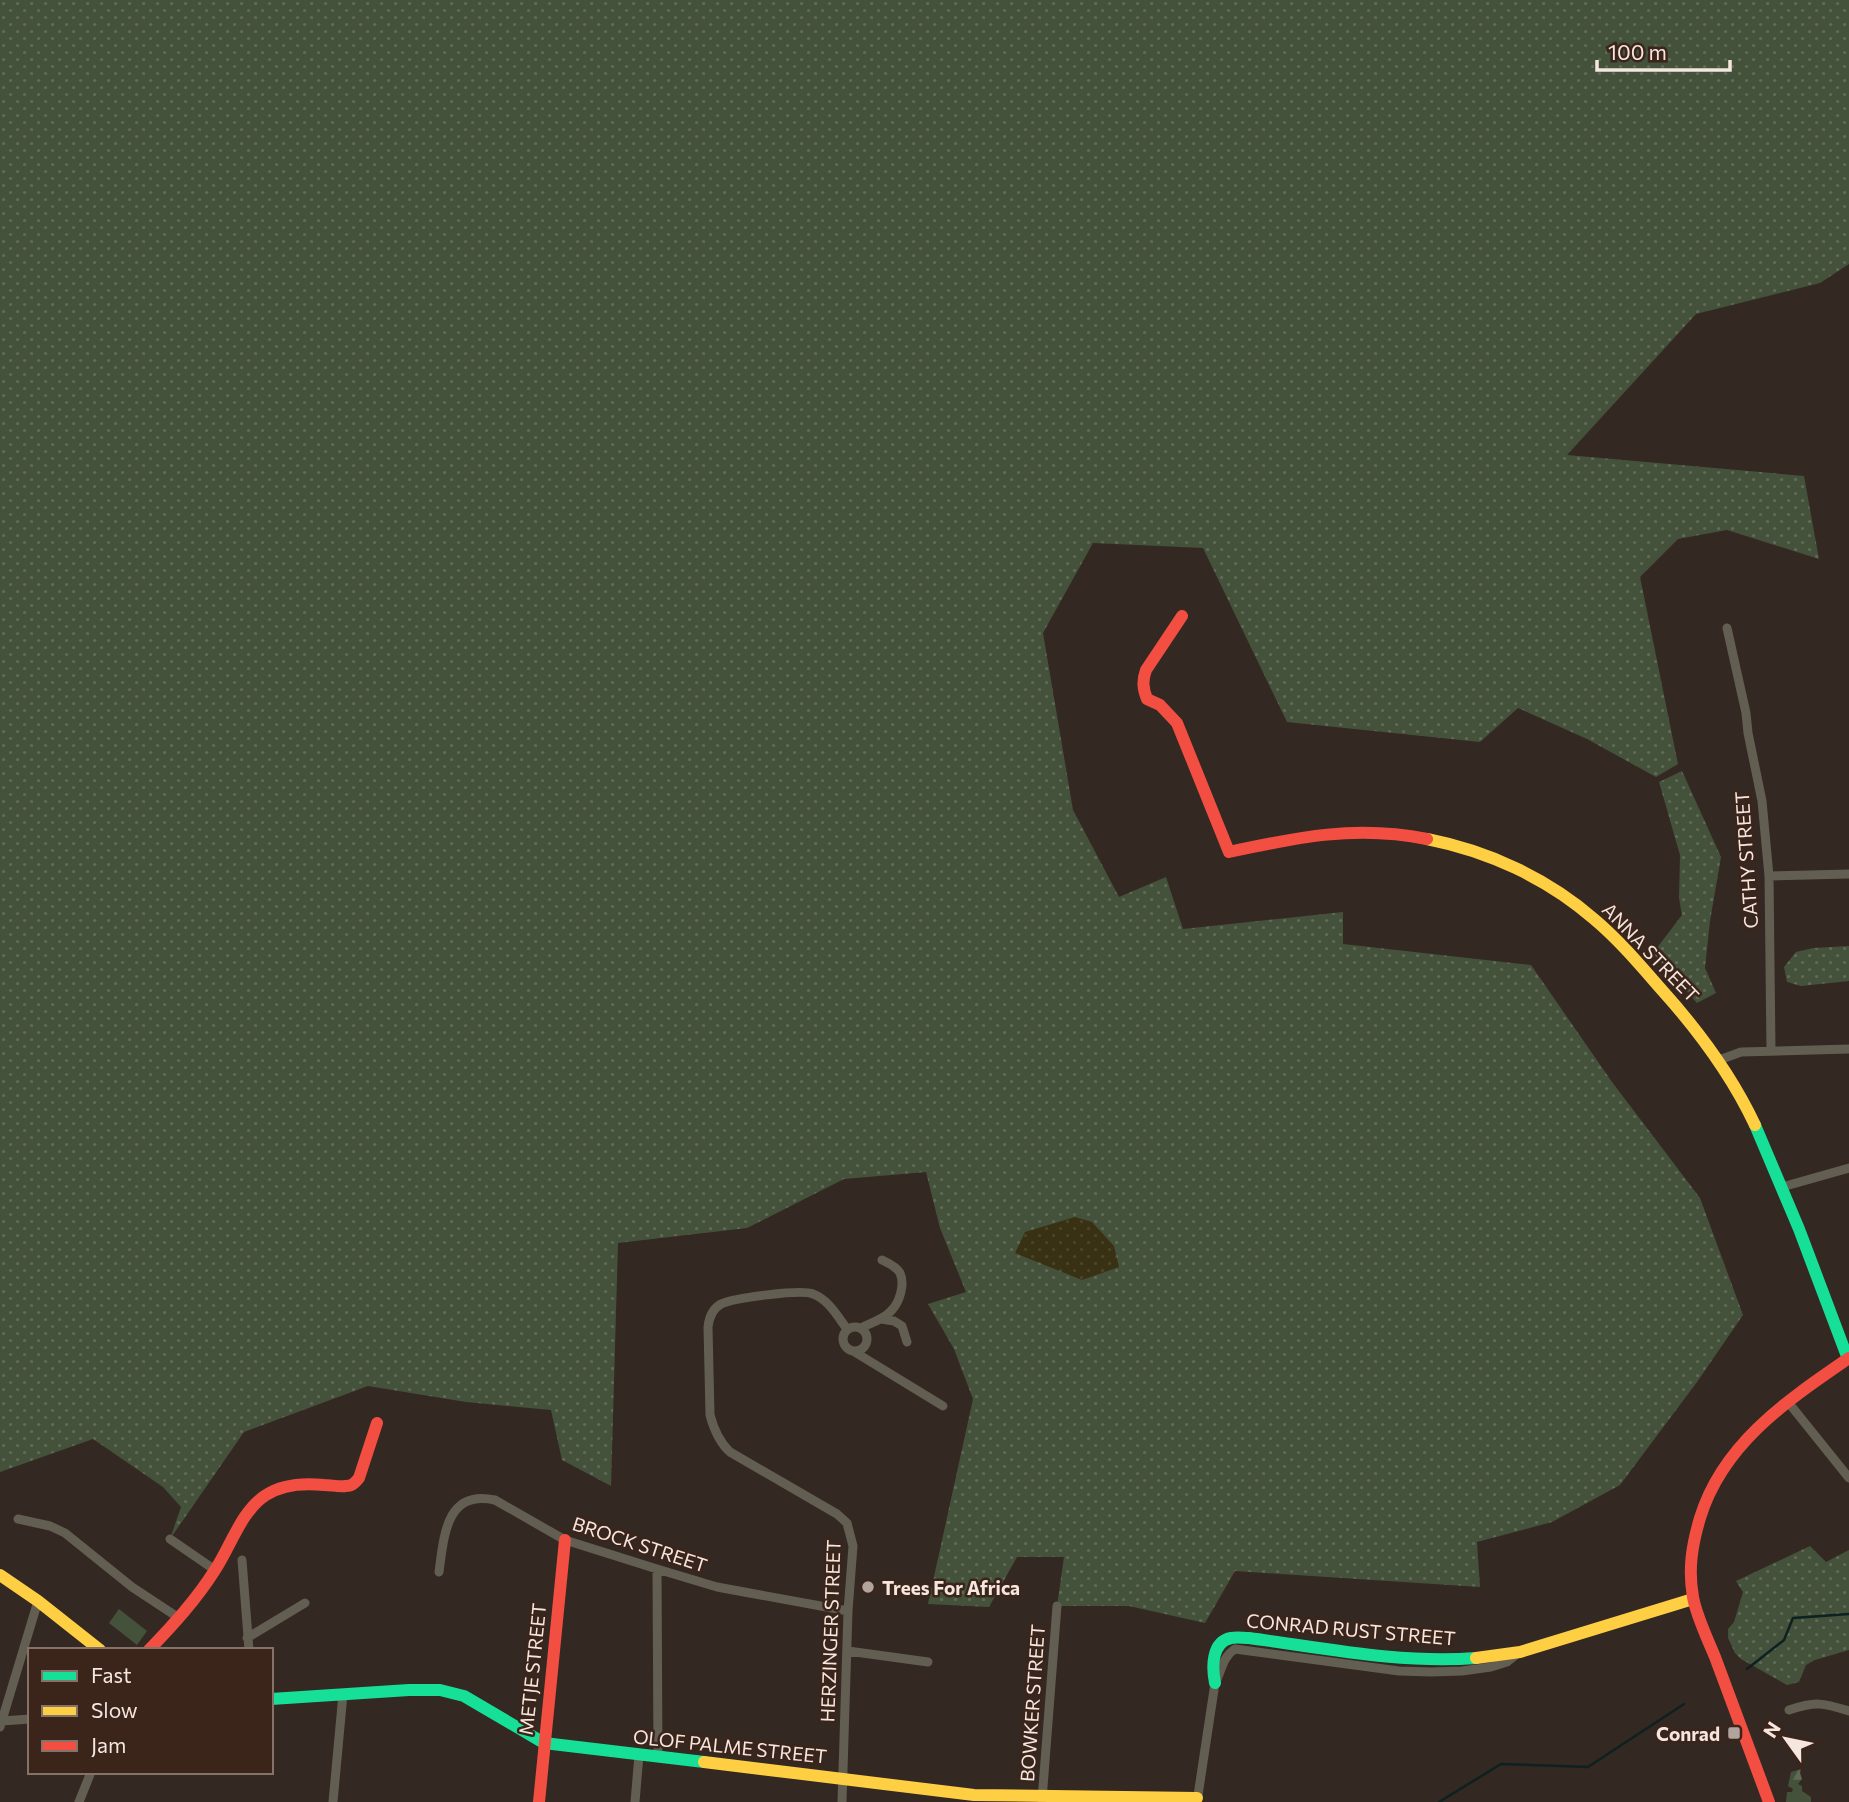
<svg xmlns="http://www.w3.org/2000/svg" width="1849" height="1802" font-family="Commissioner,sans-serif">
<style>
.grass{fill:url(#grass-dots)}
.forest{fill:url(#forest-firs)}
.sand{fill:url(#sand-dots)}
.pitch{fill:#44523b}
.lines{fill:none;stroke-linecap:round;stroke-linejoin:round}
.stream{stroke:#0d2121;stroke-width:2.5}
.street{stroke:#625e51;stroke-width:9}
.fast{stroke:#16e098;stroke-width:12}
.slow{stroke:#ffcf43;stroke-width:12}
.jam{stroke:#f24e42;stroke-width:12}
.poi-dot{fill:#b1a49d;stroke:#3b251b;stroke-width:2.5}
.labels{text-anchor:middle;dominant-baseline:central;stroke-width:5;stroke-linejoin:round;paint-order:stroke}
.street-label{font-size:19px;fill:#f5e6df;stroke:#3b251b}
.poi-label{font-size:19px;font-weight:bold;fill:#f5e6df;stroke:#3b251b;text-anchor:start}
</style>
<defs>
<pattern id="grass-dots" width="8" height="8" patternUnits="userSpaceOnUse" patternTransform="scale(1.75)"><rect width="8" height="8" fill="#44523b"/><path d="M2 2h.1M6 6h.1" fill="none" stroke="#606b57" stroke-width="1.8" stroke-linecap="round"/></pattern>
<pattern id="forest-firs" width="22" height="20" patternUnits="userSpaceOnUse" patternTransform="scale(1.75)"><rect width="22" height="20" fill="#44523b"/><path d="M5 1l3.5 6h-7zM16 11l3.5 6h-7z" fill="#606b57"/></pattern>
<pattern id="sand-dots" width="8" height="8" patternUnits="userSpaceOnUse" patternTransform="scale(1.75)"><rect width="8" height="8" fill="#393113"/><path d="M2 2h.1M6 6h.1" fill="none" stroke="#4c452a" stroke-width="1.8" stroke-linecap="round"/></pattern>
</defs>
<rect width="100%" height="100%" fill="#342822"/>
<path class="grass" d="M0,0H1849V264L1820,283L1696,314L1567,455L1804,476L1819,559L1727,530L1678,539L1640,577L1678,764L1656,777L1587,739L1518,708L1480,742L1287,722L1203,548L1093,543L1043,633L1073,810L1119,897L1166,877L1183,929L1343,912V944L1531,965L1612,1082L1700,1198L1743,1315L1697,1382L1620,1485L1552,1522L1477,1542L1480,1587L1235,1571L1205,1623L1129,1606H1057L1064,1557H1017L989,1607L928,1604L973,1399L954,1349L928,1304L966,1292L940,1228L926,1172L844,1179L747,1228L618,1243L611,1486L562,1460L551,1410L466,1402L368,1386L244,1432L170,1539L181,1507L163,1487L93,1439L0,1472Z
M1682,771L1721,857L1710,921L1705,968L1716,993L1697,1003L1653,953L1682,915L1679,898L1680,855L1659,782Z
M1849,946V981L1801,986L1787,982L1784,967L1796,952L1813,948Z
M1810,1546L1826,1562L1849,1550V1650L1815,1660L1806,1665L1799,1682L1787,1685L1741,1659L1735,1653L1728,1638V1629L1734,1622L1743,1592L1736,1581Z"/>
<path class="forest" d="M1801,1769L1800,1773L1802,1779L1798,1784L1802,1786V1791L1811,1797V1802H1786L1787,1792H1792L1793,1789L1788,1786L1791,1772Z"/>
<path class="sand" d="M1075,1217L1092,1222L1114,1246L1119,1267L1082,1280L1015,1253L1025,1232Z"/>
<path class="pitch" d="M119,1609L147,1631L137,1645L109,1623Z"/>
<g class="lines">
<path class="stream" d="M1747,1669L1784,1640L1793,1618L1849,1614
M1439,1802L1501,1764L1588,1767L1684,1704"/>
<path class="street" d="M1727,628L1746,713L1748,733L1762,801L1769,876L1771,1050
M1769,876L1849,874
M1719,1060L1741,1052L1849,1049
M1782,1187L1849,1168
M881,1319L894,1321L902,1326L907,1342
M843 1339a12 12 0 1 1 24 0a12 12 0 1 1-24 0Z
M861,1328C871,1323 884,1319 891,1311C900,1302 905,1284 900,1273C896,1266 888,1263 882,1260
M853,1351L943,1406
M1788,1402L1849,1478
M18,1519L50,1526L65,1533L132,1587L179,1618
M170,1539L215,1570
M242,1560L249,1650
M657,1569L658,1757
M439,1572C444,1536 446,1489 495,1500L565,1540L657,1569L717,1587L848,1611
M247,1638L305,1603
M848,1651L928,1662
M1789,1710C1816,1701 1823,1703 1849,1711
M2,1721L30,1719
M0,1727L38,1601
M1042,1800L1057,1606
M79,1802L91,1772
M333,1802L343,1694
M635,1802L639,1755
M842,1802L848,1611L853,1546L847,1523L837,1514L730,1452C719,1442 714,1430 710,1415L708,1327C709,1318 712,1309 721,1304C734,1298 801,1289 813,1294C828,1299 838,1317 847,1329
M1197,1802L1215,1683C1222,1671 1222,1657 1235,1649L1399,1671L1431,1672L1462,1671L1491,1667L1507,1662L1518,1653"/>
<path class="fast" d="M1755,1125L1799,1229L1848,1359
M1215,1683C1212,1668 1211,1642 1231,1638C1237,1637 1243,1638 1249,1638C1324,1648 1401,1664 1476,1658
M271,1699L409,1690H440L464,1696L544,1743L704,1762"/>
<path class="slow" d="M1427,839C1488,851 1547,878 1594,919C1619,940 1640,965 1661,989C1698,1030 1731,1074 1755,1125
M0,1575L38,1601L100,1650
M1476,1658L1520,1652L1693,1599
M704,1762L974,1795L1197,1798"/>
<path class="jam" d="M1182,616L1146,670C1142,681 1143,689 1147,699L1160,705L1177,723L1229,852C1298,837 1356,825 1427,839
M149,1650C173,1625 196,1600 215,1570C231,1546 241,1511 266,1495C283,1484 305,1483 324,1485C331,1485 339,1487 346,1486C352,1486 355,1483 359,1478L377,1423
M539,1802L565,1540
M1769,1802C1751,1754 1733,1705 1715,1657C1708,1640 1696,1615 1693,1597C1688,1569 1692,1545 1700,1518C1723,1443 1788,1400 1849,1358"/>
</g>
<g class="poi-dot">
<circle cx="868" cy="1587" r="7"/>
<rect x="1727" y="1726" width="14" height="14" rx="3.5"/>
</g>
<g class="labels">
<g class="street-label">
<text transform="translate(1746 860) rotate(-94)">CATHY STREET</text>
<text transform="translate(1651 952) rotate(46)">ANNA STREET</text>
<text transform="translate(640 1544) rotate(18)">BROCK STREET</text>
<text transform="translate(1351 1629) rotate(5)">CONRAD RUST STREET</text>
<text transform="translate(830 1631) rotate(-88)">HERZINGER STREET</text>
<text transform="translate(532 1669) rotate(-84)">METJE STREET</text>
<text transform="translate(1032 1703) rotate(-86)">BOWKER STREET</text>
<text transform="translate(730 1746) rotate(6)">OLOF PALME STREET</text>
</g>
<g class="poi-label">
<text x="882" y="1587">Trees For Africa</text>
<text x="1720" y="1733" text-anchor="end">Conrad</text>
</g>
</g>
<rect x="28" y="1648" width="245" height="126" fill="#3b251b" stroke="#857269" stroke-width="2"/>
<rect x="42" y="1671" width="35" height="10" fill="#16e098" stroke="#857269" stroke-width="2"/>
<text x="91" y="1683" font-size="21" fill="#f5e6df">Fast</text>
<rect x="42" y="1706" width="35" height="10" fill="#ffcf43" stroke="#857269" stroke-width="2"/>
<text x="91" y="1718" font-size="21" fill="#f5e6df">Slow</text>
<rect x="42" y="1741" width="35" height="10" fill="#f24e42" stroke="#857269" stroke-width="2"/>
<text x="91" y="1753" font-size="21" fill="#f5e6df">Jam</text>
<g transform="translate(1786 1739) rotate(303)" stroke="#3b251b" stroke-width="5" paint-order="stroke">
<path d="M0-5L12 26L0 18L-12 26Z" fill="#f5e6df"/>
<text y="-10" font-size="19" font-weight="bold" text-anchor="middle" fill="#f5e6df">N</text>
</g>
<path d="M1597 60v10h133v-10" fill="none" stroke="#f5e6df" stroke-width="3.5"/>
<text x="1608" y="60" font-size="21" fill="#f5e6df" stroke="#3b251b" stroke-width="5" paint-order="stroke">100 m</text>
</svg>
